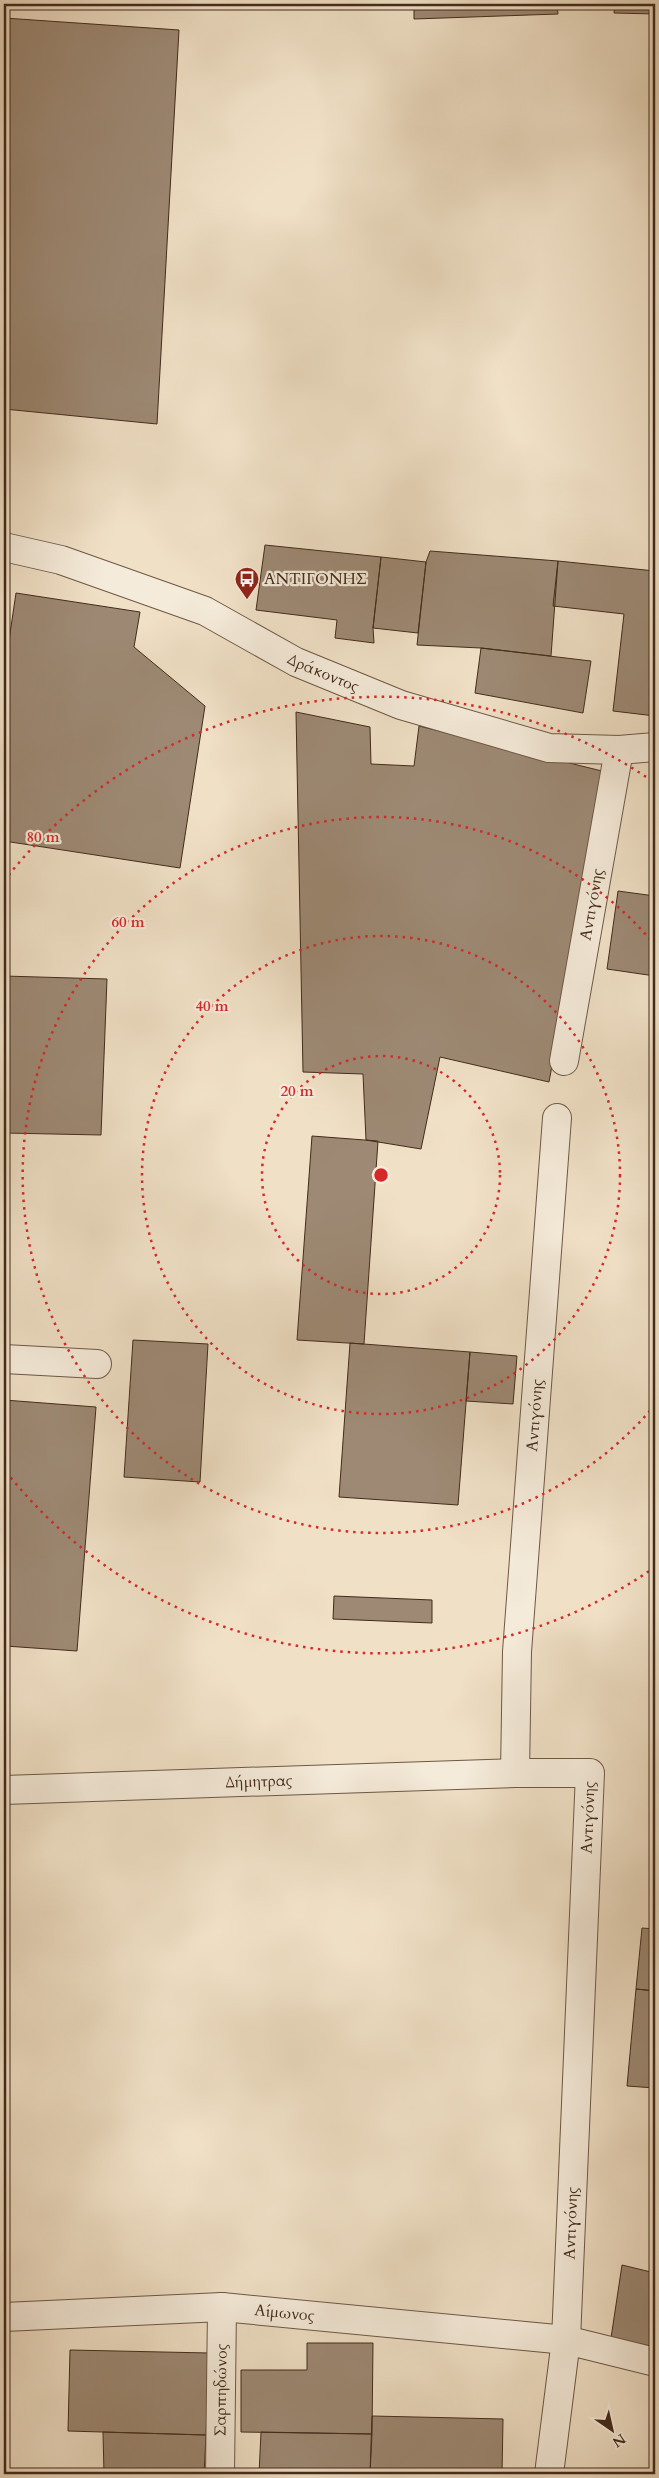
<svg xmlns="http://www.w3.org/2000/svg" width="659" height="2478" font-family="Cardo,serif">
<style>
.building{fill:#9d8974;stroke:#432b1c}
.lines{fill:none;stroke-linecap:round;stroke-linejoin:round}
.minor-casing{stroke:#6e5846;stroke-width:30}
.minor{stroke:#f5ebda;stroke-width:28}
.ring{fill:none;stroke:#d62828;stroke-width:2.5;stroke-dasharray:2.5 5}
.labels{text-anchor:middle;dominant-baseline:central;stroke-width:4.5;stroke-linejoin:round;paint-order:stroke}
.poi-label{font-size:16px;fill:#432b1c;stroke:#f5ebda;text-anchor:start}
.street-label{font-size:16px;fill:#432b1c;stroke:#f5ebda}
.centre{fill:#d62828;stroke:#f5ebda;stroke-width:2.5}
.ring-label{font-size:15px;text-anchor:middle;font-weight:bold;fill:#d62828;stroke:#f5ebda;stroke-width:4.5;stroke-linejoin:round;paint-order:stroke}
</style>
<rect width="100%" height="100%" fill="#f0e0c6"/>
<filter id="stains"><feTurbulence type="fractalNoise" baseFrequency=".004" numOctaves="4"/><feColorMatrix values="0 0 0 0 .2 0 0 0 0 .09 0 0 0 0 .02 0 0 0 .5 -.17"/></filter>
<radialGradient id="worn" r=".72"><stop offset=".6" stop-color="#630" stop-opacity="0"/><stop offset="1" stop-color="#630" stop-opacity=".3"/></radialGradient>
<path class="building" d="M414,4H557L558,14L414,19Z
M615,4H655V14L614,13Z
M4,18L179,30L157,424L4,409Z
M265,545L381,557L373,628L374,643L335,638L337,620L256,610Z
M430,551L558,561L551,656L481,648L417,645L426,562Z
M381,557L426,562L418,633L373,628Z
M558,561L655,571V716L613,711L624,614L553,606Z
M16,593L140,612L134,647L205,706L180,868L4,841V674Z
M481,648L591,661L583,713L475,693Z
M296,712L370,727L371,764L414,766L419,726L606,772L549,1082L440,1057L421,1149L366,1140L363,1074L303,1072Z
M618,891L655,896V976L607,969Z
M4,976L107,979L101,1135L4,1133Z
M312,1136L378,1141L364,1344L297,1340Z
M133,1340L208,1344L200,1482L124,1477Z
M350,1343L470,1352L458,1505L339,1497Z
M470,1352L517,1356L513,1404L466,1401Z
M4,1400L96,1407L77,1651L5,1646L4,1661Z
M334,1596L432,1600V1623L333,1619Z
M642,1928L655,1929V1991L636,1989Z
M636,1989L655,1991V2088L627,2086Z
M622,2265L655,2273V2347L611,2338Z
M307,2343H373L372,2434L241,2432V2370H307Z
M70,2350L209,2353L206,2435L68,2431Z
M372,2416L503,2419L502,2474H370Z
M103,2432L206,2435L204,2474H104Z
M261,2432L372,2434L370,2474H259Z"/>
<g class="lines">
<defs>
<g id="minor">
<path id="s1" d="M4,547L61,560L205,611L296,662L401,705L549,748L619,750L655,747"/>
<path id="s2" d="M564,1061L619,750"/>
<path d="M4,1359L97,1364"/>
<path id="s3" d="M4,1790L515,1773"/>
<path id="s4" d="M4,2317L222,2307L566,2340L655,2362"/>
<path id="s5" d="M220,2474L222,2307"/>
<path id="s6" d="M549,2474L566,2340L590,1773H515L517,1652L557,1118"/>
</g>
</defs>
<use href="#minor" class="minor-casing"/>
<use href="#minor" class="minor"/>
</g>
<g class="ring">
<circle cx="381" cy="1175" r="119"/>
<circle cx="381" cy="1175" r="239"/>
<path d="M655 1405A358 358 0 1 1 655 945"/>
<path d="M655 1567A478 478 0 0 1 4 1469M4 881A478 478 0 0 1 655 783"/>
</g>
<defs>
<symbol id="bus-pin" viewBox="-11 -11 22 30"><path d="M0 17L-7.5 6A9.5 9.5 0 1 1 7.5 6Z" fill="#8f2418" stroke="#f5ebda"/><path d="M-5-6H5V4H4V6H2V4H-2V6H-4V4H-5ZM-3.5-4V0h7V-4ZM-3.5 1.2v1.5H-2V1.2ZM2 1.2v1.5H3.5V1.2Z" fill="#fff"/></symbol>
</defs>
<g fill-rule="evenodd">
<use href="#bus-pin" x="233" y="565" width="28" height="38"/>
</g>
<g class="labels">
<g class="poi-label">
<text x="264" y="579">ΑΝΤΙΓΟΝΗΣ</text>
</g>
<g class="street-label">
<text stroke="none"><textPath href="#s1" startOffset="345">Δράκοντος</textPath></text>
<text stroke="none"><textPath href="#s2" startOffset="159">Αντιγόνης</textPath></text>
<text stroke="none"><textPath href="#s6" startOffset="1136">Αντιγόνης</textPath></text>
<text stroke="none"><textPath href="#s3" startOffset="255">Δήμητρας</textPath></text>
<text stroke="none"><textPath href="#s6" startOffset="658">Αντιγόνης</textPath></text>
<text stroke="none"><textPath href="#s6" startOffset="252">Αντιγόνης</textPath></text>
<text stroke="none"><textPath href="#s4" startOffset="281">Αίμωνος</textPath></text>
<text stroke="none"><textPath href="#s5" startOffset="84">Σαρπηδώνος</textPath></text>
</g>
</g>
<circle cx="381" cy="1175" r="8" class="centre"/>
<g class="ring-label">
<text x="43" y="842">80 m</text>
<text x="128" y="927">60 m</text>
<text x="212" y="1011">40 m</text>
<text x="297" y="1096">20 m</text>
</g>
<rect width="659" height="2478" fill="none" stroke="#f0e0c6" stroke-width="20"/>
<rect x="5" y="5" width="649" height="2468" fill="none" stroke="#432b1c" stroke-width="2.5"/>
<rect x="10" y="10" width="639" height="2458" fill="none" stroke="#432b1c"/>
<g transform="translate(612 2430) rotate(146)" stroke="#f5ebda" stroke-width="4" paint-order="stroke">
<path d="M0-4L9 19L0 12L-9 19Z" fill="#432b1c"/>
<text y="-8" font-size="14" font-weight="bold" text-anchor="middle" fill="#432b1c">N</text>
</g>
<rect width="100%" height="100%" filter="url(#stains)"/>
<rect width="100%" height="100%" fill="url(#worn)"/>
</svg>
